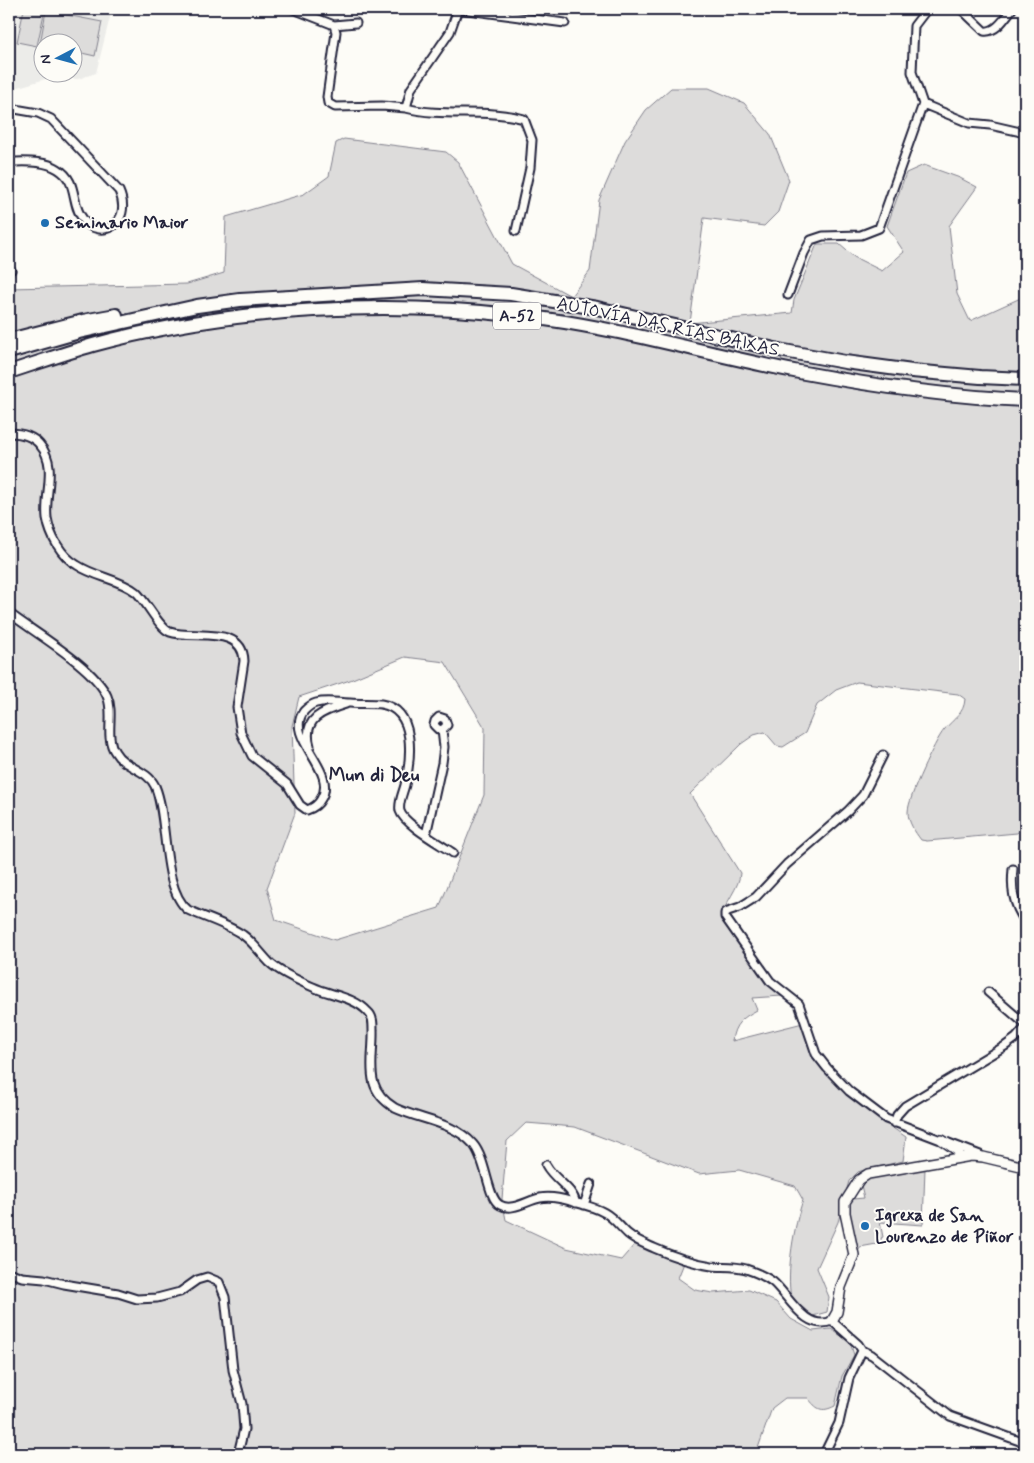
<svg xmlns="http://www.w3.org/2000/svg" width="1034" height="1463" font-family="Mynerve,sans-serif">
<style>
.built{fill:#ecece9;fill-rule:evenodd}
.green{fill:#dddcdb;stroke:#807f8b;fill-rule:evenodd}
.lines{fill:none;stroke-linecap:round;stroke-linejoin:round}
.minor-casing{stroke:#22223b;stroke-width:11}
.tertiary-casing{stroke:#22223b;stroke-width:12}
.motorway-casing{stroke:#22223b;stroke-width:16}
.minor{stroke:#fdfcf7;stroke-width:7}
.tertiary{stroke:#fdfcf7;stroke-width:9}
.motorway{stroke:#fdfcf7;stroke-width:12}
.poi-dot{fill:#1f6fb2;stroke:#fdfcf7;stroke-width:2}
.labels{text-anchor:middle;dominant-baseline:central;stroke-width:4;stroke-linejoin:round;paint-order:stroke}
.shield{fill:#fdfcf7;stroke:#646373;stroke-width:1}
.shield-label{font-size:16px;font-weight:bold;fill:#22223b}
.poi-label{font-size:18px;font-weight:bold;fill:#22223b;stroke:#fdfcf7;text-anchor:start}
.street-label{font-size:18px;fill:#22223b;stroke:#fdfcf7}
.neighbourhood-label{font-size:19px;font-weight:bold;fill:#22223b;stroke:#fdfcf7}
</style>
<rect width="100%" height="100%" fill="#fdfcf7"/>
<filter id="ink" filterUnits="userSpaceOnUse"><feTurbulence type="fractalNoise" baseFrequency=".02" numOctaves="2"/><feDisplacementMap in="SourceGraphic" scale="10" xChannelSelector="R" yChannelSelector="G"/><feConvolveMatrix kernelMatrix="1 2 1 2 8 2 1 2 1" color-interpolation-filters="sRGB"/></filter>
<g filter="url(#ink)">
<path class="built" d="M9,9H112L96,73L78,79L52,77L9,90ZM42,42H72V72H42Z"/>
<path class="green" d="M24,9H45L37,46L17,42Z
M46,11L102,22L95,56L73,51L72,42H42V45L40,44Z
M671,88H709L744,103L770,134L789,180L778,212L764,226L704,218L690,323L792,313L794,300L817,244H839L854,257L882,271L904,252L887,226L906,173L924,165L960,178L977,187L949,226L957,294L970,321L1025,296V826L1017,833L927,841L921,840C915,832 908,822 908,812C908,798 935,741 944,730C954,718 964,714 965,699L958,694L857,682L836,690L817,705L805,733L783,747L777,746L765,732L754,735L741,744L690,794L740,873C740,887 724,903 721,919L763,975L782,996L752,998L757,1010C742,1018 734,1024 732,1041L803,1023L810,1048L818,1062L849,1093L878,1118L906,1137L903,1161L864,1170L858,1172L849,1181L838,1222L817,1268L829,1297L827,1312L813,1316L791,1298C786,1271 794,1226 803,1200L795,1186L739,1170L699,1174L575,1127L526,1123L507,1141L502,1199L506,1220L566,1248L621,1260L635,1244L684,1263L678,1278L695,1290L713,1293L749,1290L776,1302L791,1319L813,1331L831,1329L850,1342L854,1355L842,1376L835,1406C821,1413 817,1409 808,1398H785L772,1408L757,1451L753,1454H9V288L187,284L224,273L226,217L304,194L329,176L336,143L344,139L446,152L458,162L512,264L571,296L590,271L599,200L625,141L646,110ZM405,657L445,662L485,728L484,795L439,908L335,940L276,920L267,888L295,813L292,726L299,697L350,680Z
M925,1168L923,1225L880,1222L883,1237L881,1238L882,1243L860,1247V1249L857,1250L849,1219L848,1205L853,1199L864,1198L861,1185L867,1179Z"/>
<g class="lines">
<defs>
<path id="minor" d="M293,9L334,25L336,32L327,97L328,103L335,107L382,106L406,108
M458,9L450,32L411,89L406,108C444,118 485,108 524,119L532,140L530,168L516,231
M460,9L565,23
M961,9L984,31C996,33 1005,18 1012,9
M334,25L356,23
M923,104L969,123L990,125L1025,133
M9,108L38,113L51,119L119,191C134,225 98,241 83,219C70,203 79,182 58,169C44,160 24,162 9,162
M9,271L11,270
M788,295L804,253L811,240L823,236L861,235L879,228L923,104L912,72L914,26L927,9
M9,433C20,433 32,435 40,445C58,466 44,493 47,518C50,536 61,556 77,565C95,577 119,579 136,592C147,602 159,628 170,632C192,640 243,624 244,661L237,707L241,733L252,756L287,784L300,805L307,810C313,808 318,805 321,799C339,770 283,738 304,711C307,708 312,704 316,703C328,700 338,703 350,703C360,704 371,703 381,704C417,710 411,759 405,785C403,793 398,803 400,811C404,824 440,844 453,853
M9,613C35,633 94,667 107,696C115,714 104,736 115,752C124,768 147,769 155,786C169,819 161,888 188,910C206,918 227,924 243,935C254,943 261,954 270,963C281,973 299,981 313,987C330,995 355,997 368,1012C373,1016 373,1023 373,1030C374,1062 362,1088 395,1108C420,1120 454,1122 473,1144C487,1160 487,1198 500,1205C512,1212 528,1200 540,1198C550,1196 560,1198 570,1201C581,1204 595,1207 605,1213C614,1218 620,1227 628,1234C635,1240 645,1244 654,1248C672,1256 692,1263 712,1266C723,1267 735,1266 746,1269C755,1272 765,1276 773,1282C789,1296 805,1332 832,1321L858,1344L862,1350L861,1353L849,1378L839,1423L824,1454
M310,746C302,718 323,711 346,704
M883,755L863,795L848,811L787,864L756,897L740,907L728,911L725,913V917L770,981L799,1004L816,1054L827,1068L849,1091L886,1119L980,1155
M426,835L442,763L444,747L442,730L447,725L445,719L439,717L435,721L434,725L438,729L442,730
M1013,869C1011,889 1013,904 1025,921
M988,992L1025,1024
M894,1123L897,1115L905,1106L1005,1046L1016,1038L1025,1028
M546,1165C554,1180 572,1187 576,1203
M584,1205L591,1184
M11,1273L22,1277L44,1279L64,1284L118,1293L137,1299L157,1298L180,1292L197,1280L207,1277L219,1282L225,1297L233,1370L242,1404L244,1429L238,1454
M862,1350L872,1355L950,1416L1025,1443"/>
<path id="tertiary" d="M942,1140L958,1151L960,1157
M832,1321L837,1312L841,1287L854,1255L845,1213V1202L859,1180L868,1174L971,1156L983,1157L1025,1167"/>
<path id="motorway" d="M9,340L83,321L116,315
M9,352L79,332L197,306L240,300L423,289L511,294L597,308L779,350L845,362L912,371L980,377L1025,379
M9,372C37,363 65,353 93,345C236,306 398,299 545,319C631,331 714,356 799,372C874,386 949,397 1025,400"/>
</defs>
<use href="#minor" class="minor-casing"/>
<use href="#tertiary" class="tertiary-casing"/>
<use href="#motorway" class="motorway-casing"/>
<use href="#minor" class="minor"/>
<use href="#tertiary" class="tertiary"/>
<use href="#motorway" class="motorway"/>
</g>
</g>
<g class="poi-dot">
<circle cx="45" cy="223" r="5"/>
<circle cx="865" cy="1226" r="5"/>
</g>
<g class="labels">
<rect class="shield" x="493" y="302.5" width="48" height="27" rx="4"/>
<g class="shield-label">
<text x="517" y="316">A-52</text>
</g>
<g class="poi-label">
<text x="55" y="223">Seminario Maior</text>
<text x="875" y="1216">Igrexa de San<tspan x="875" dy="21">Lourenzo de Piñor</tspan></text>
</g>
<g class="street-label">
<text transform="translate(668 327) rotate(12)">AUTOVÍA DAS RÍAS BAIXAS</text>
</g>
<g class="neighbourhood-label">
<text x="374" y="775">Mun di Deu</text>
</g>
</g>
<rect width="1034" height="1463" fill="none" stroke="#fdfcf7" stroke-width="30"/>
<rect x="15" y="15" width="1004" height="1433" fill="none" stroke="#22223b" stroke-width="2" filter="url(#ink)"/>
<g transform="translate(58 58) rotate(264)"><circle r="24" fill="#fdfcf7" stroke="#a5a5ac"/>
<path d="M0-4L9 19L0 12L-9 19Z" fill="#1f6fb2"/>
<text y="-8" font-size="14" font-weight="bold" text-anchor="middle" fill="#22223b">N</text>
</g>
</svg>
